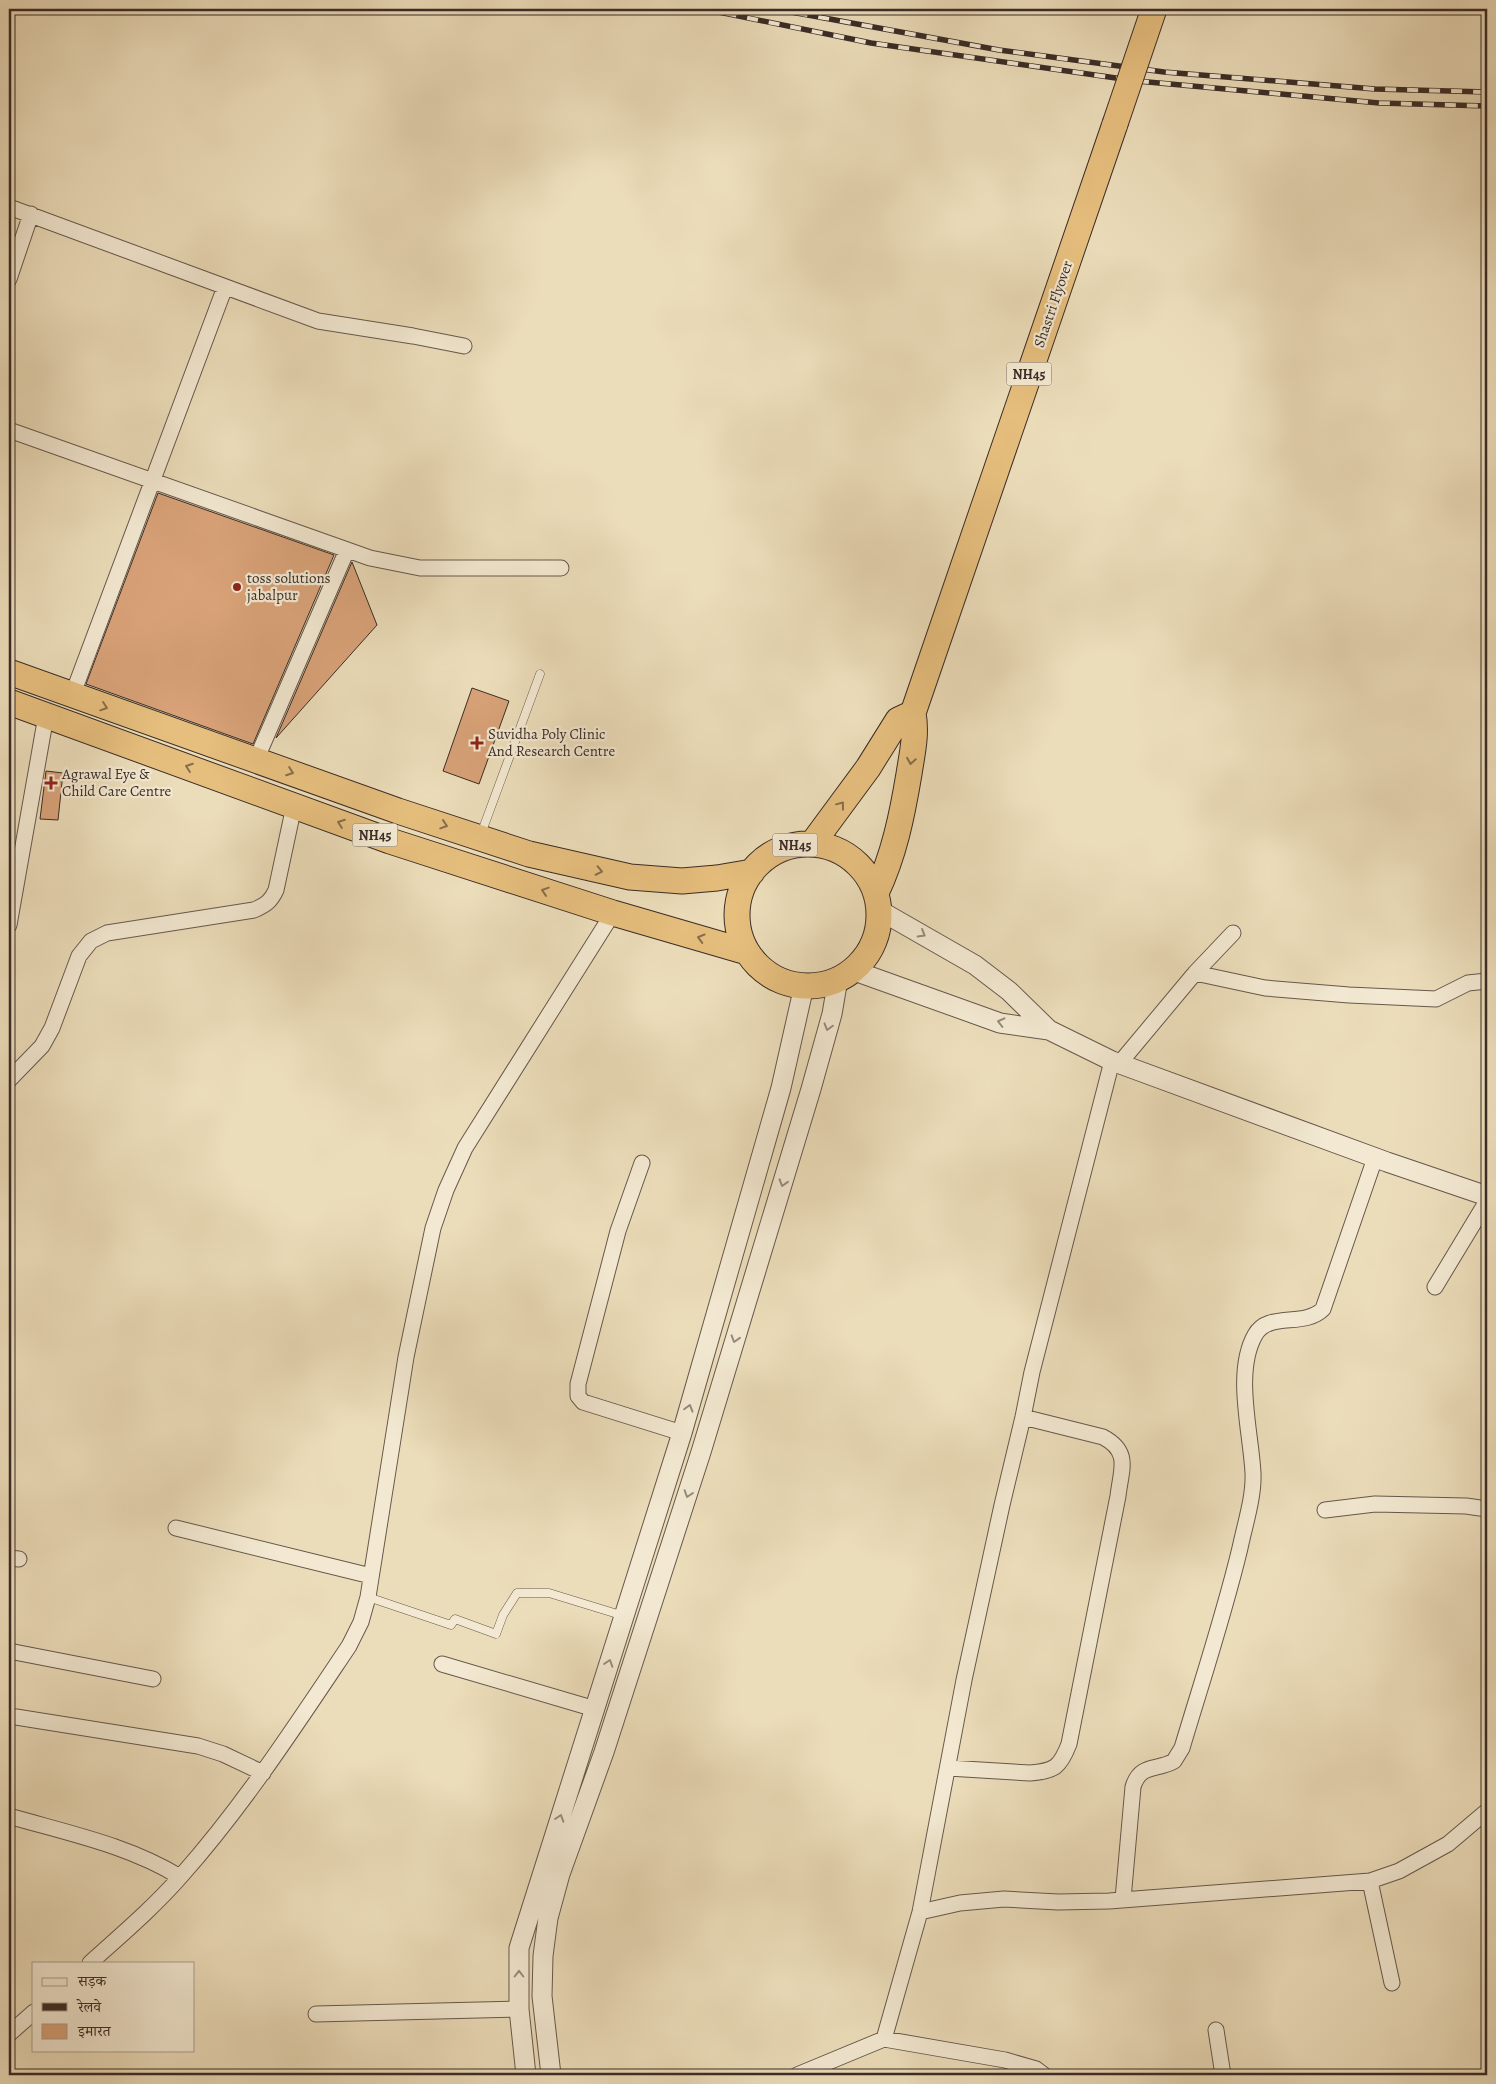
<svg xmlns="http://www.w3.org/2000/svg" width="1496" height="2084" font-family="Alegreya,'Noto Serif Devanagari',serif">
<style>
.building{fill:#d9a278;stroke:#3a2c27}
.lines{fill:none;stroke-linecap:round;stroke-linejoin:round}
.service-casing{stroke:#66584c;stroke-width:9}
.minor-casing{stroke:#66584c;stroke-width:17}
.tertiary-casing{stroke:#66584c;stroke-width:21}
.trunk-casing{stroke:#3a2c27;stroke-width:27}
.service{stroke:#f3e9d2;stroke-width:8}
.minor{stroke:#f3e9d2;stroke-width:15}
.tertiary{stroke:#f3e9d2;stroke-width:19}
.trunk{stroke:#e6be7d;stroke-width:25}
.rail-casing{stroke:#3a2c27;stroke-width:5.5}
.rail{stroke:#f3e9d2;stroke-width:4;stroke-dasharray:11;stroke-linecap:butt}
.trunk-bridge-casing{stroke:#3a2c27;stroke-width:27;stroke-linecap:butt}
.trunk-bridge{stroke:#e6be7d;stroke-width:25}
.oneway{stroke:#876e4e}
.oneway2{stroke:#968a7c}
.poi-dot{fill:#8f2418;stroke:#f3e9d2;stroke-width:2}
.labels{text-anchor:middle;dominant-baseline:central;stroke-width:4.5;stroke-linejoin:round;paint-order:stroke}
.shield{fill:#f3e9d2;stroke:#72655a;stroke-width:1}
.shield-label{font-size:14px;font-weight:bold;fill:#3a2c27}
.street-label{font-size:15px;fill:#3a2c27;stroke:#f3e9d2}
.poi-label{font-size:15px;fill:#3a2c27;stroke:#f3e9d2;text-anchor:start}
</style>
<rect width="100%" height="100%" fill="#ecddba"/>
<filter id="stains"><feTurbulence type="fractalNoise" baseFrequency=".004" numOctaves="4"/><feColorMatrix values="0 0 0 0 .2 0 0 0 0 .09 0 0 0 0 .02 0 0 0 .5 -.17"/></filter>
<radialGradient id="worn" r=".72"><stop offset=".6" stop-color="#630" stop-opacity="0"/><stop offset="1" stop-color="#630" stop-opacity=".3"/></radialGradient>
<path class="building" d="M158,493L334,555L253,744L86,684Z
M352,562L377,625L276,738Z
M472,688L509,701L479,784L443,771Z
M46,771L63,773L58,820L40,819Z"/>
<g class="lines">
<defs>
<path id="service" d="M481,834L540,674
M368,1597L451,1625L455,1619L496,1634L503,1615L517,1593H549L624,1616"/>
<path id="minor" d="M9,207L318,321L413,336L464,346
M9,279L31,214
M9,430L370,558L420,568H561
M72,696L225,287
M256,760L347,550
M9,925L46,716
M1195,973L1265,988L1349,995L1436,999L1468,983L1487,981
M1119,1064L1195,973L1233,933
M9,1080L42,1046L52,1028L79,956L91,941L107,933L254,910C266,905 271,901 276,890L294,806
M642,1163L618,1231L578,1384V1396L583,1402L682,1433
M1435,1287L1487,1201
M1325,1510L1375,1504L1466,1506L1487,1509
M176,1528L371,1576
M9,1558L19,1559
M9,1651L153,1679
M442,1664L595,1709
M16,1717L198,1746L223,1754L263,1773
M948,1768L1030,1773C1055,1771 1060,1767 1069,1744L1118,1496C1121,1469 1131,1452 1103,1437L1023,1417
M9,1816C67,1833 128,1845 180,1877
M1370,1881L1392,1983
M1123,1899L1133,1787C1140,1763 1157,1771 1174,1761L1182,1748C1202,1681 1224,1615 1240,1548C1245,1524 1254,1497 1253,1473C1251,1432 1234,1372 1255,1335C1268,1311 1304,1328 1323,1309L1375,1158
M920,1912L960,1903L1004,1899L1058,1902L1109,1901L1370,1881L1399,1871L1448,1844L1487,1811
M90,1963C121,1935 153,1908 181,1876C244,1805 296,1725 349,1646L361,1622L368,1597L406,1357L433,1228L446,1190L465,1148L613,913
M316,2014L519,2009
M1216,2030L1223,2075
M9,2034L34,2012
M884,2039L1005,2060L1036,2069L1044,2075
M797,2075L884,2039L920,1912L964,1680L1002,1505L1023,1417L1032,1372L1112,1061"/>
<path id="tertiary" d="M879,910L975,965L1009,991L1049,1030
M852,970L1000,1023L1049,1030L1112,1061L1387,1162L1487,1196
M526,2075L519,2009V1948L682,1433L781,1088L804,986
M551,2075L542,1996L543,1956L548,1918L560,1874L604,1752L701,1452L811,1089L832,1014L838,979"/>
<path id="trunk" d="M9,672L398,811L529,854L630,877L682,881L717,878L752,872
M9,702L390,841L613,913L747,952
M913,713L1115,124
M812,844L868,768L898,720L913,713
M737 915a71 71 0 1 1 142 0a71 71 0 1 1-142 0Z
M876,893C894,855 902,816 909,774C912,754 917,734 913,713"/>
</defs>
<use href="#service" class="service-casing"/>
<use href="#minor" class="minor-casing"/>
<use href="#tertiary" class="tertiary-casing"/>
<use href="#trunk" class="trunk-casing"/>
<use href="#service" class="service"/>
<use href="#minor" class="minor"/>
<use href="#tertiary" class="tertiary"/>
<use href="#trunk" class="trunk"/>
<defs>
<path id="rail" d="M704,9L871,43L1137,81L1379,103L1487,106
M775,9L999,50L1164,72L1375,89L1487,92"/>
</defs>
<use href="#rail" class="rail-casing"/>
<use href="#rail" class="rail"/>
<defs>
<path id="trunk-bridge" d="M1115,124L1154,9"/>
</defs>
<use href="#trunk-bridge" class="trunk-bridge-casing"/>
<use href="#trunk-bridge" class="trunk-bridge"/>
</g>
<defs><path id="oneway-chevron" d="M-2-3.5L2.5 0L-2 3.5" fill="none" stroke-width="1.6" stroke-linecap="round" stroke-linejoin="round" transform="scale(1.25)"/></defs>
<g class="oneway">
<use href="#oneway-chevron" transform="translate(104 707) rotate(19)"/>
<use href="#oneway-chevron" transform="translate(911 761) rotate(99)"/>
<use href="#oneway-chevron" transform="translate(189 767) rotate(-160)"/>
<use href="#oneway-chevron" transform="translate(290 772) rotate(20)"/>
<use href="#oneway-chevron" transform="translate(841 805) rotate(-53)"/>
<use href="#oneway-chevron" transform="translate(341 823) rotate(-160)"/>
<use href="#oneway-chevron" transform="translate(444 825) rotate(18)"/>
<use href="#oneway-chevron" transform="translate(599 871) rotate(12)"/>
<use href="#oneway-chevron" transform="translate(545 891) rotate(-162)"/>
<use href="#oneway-chevron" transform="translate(701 938) rotate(-164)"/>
</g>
<g class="oneway2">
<use href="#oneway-chevron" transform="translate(922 934) rotate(30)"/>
<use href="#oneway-chevron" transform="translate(1001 1022) rotate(-166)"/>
<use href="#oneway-chevron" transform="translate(828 1027) rotate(106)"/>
<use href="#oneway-chevron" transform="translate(783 1183) rotate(107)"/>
<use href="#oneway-chevron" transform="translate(735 1339) rotate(107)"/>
<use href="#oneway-chevron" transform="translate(689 1408) rotate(-74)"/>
<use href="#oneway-chevron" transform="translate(688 1494) rotate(108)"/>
<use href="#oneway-chevron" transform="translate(609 1663) rotate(-72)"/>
<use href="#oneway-chevron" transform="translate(560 1818) rotate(-72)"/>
<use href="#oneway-chevron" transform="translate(519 1974) rotate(-90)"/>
</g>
<g class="poi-dot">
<circle cx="237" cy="587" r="5"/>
<path d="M474.5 735.5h5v5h5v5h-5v5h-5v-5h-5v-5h5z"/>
<path d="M48.5 775.5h5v5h5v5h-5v5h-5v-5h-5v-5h5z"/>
</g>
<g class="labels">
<g class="shield">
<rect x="1006.5" y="362.5" width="45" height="23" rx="4"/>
<rect x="352.5" y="823.5" width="45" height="23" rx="4"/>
<rect x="772.5" y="833.5" width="45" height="23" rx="4"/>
</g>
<g class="shield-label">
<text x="1029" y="374">NH45</text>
<text x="375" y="835">NH45</text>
<text x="795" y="845">NH45</text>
</g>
<g class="street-label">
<text transform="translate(1053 304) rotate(-71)">Shastri Flyover</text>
</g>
<g class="poi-label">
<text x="247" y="578">toss solutions<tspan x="247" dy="17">jabalpur</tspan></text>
<text x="488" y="734">Suvidha Poly Clinic<tspan x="488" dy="17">And Research Centre</tspan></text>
<text x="62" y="774">Agrawal Eye &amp;<tspan x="62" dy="17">Child Care Centre</tspan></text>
</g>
</g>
<rect width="1496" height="2084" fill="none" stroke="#ecddba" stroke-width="30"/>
<rect x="10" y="10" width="1476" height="2064" fill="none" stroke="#3a2c27" stroke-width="2.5"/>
<rect x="15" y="15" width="1466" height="2054" fill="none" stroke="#3a2c27"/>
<rect x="32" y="1962" width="162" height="90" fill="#f3e9d2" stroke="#a99d8e"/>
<rect x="42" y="1978" width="25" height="8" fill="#f3e9d2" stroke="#a99d8e"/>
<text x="78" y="1986" font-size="15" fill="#3a2c27">सड़क</text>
<rect x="42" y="2003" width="25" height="8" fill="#3a2c27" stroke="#a99d8e"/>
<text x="78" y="2012" font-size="15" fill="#3a2c27">रेलवे</text>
<rect x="42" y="2024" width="25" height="15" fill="#d9a278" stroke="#a99d8e"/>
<text x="78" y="2036" font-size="15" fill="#3a2c27">इमारत</text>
<rect width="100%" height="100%" filter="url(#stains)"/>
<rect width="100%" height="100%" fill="url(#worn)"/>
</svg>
